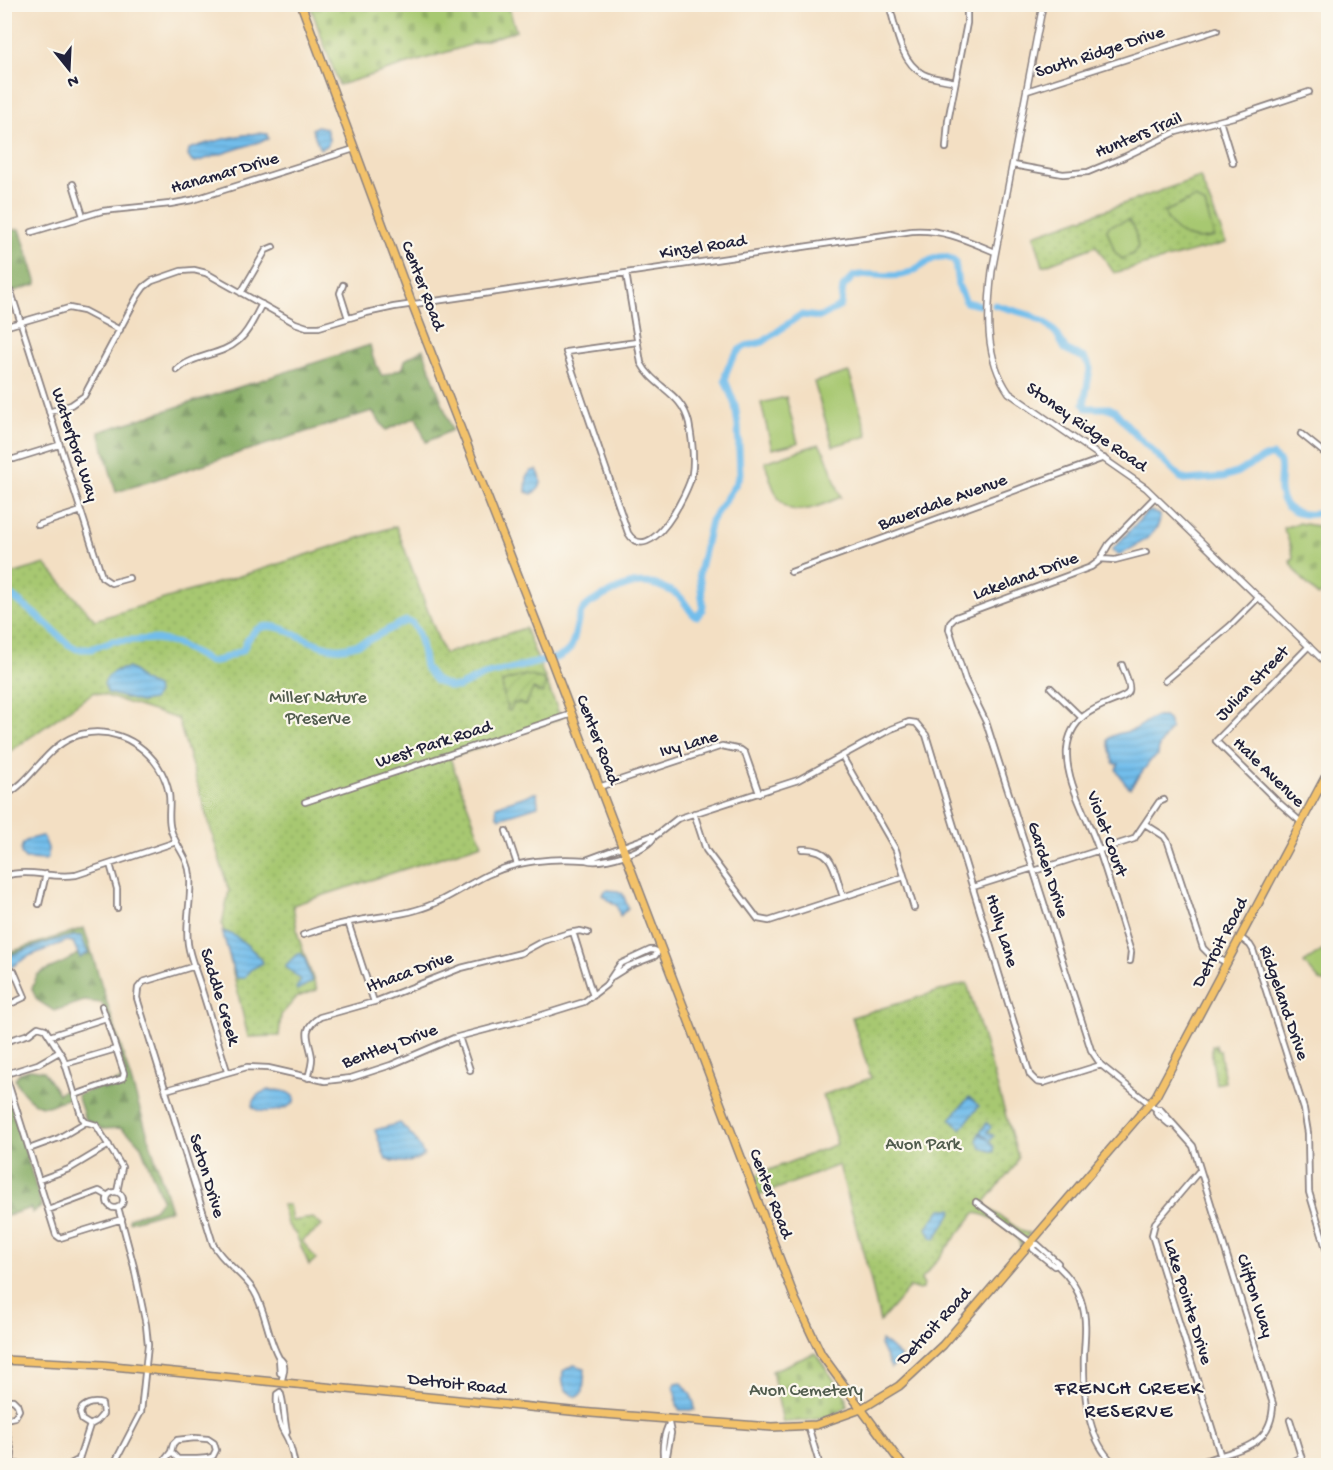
<svg xmlns="http://www.w3.org/2000/svg" width="1333" height="1470" font-family="'Gochi Hand',sans-serif">
<style>
.forest{fill:url(#forest-firs);stroke:#54674f;stroke-width:1.5}
.cemetery{fill:url(#cemetery-stones);stroke:#647556;stroke-width:1.5}
.park{fill:url(#park-dots);stroke:#647556;stroke-width:1.5}
.garden{fill:url(#garden-furrows);stroke:#647556;stroke-width:1.5}
.pitch{fill:#a7c871;stroke:#647556;stroke-width:1.5}
.water{fill:url(#water-rules);stroke:#4a7093;stroke-width:1.5}
.lines{fill:none;stroke-linecap:round;stroke-linejoin:round}
.river{stroke:#72bdeb;stroke-width:7}
.minor-casing{stroke:#8a807f;stroke-width:8}
.tertiary-casing{stroke:#8a807f;stroke-width:8}
.primary-casing{stroke:#8a807f;stroke-width:10}
.minor{stroke:#fff;stroke-width:4.5}
.tertiary{stroke:#fff;stroke-width:5}
.primary{stroke:#f3c26a;stroke-width:7}
.labels{text-anchor:middle;dominant-baseline:central;stroke-width:4.5;stroke-linejoin:round;paint-order:stroke}
.street-label{font-size:18px;fill:#22223b;stroke:#fbf7ec}
.park-label{font-size:18px;fill:#515c4e;stroke:#fbf7ec}
.neighbourhood-label{font-size:20px;letter-spacing:1.5px;fill:#22223b;stroke:#fbf7ec}
</style>
<defs>
<pattern id="forest-firs" width="22" height="20" patternUnits="userSpaceOnUse" patternTransform="scale(1.5)"><rect width="22" height="20" fill="#85ac63"/><path d="M5 1l3.5 6h-7zM16 11l3.5 6h-7z" fill="#6c8c53"/></pattern>
<pattern id="cemetery-stones" width="16" height="16" patternUnits="userSpaceOnUse" patternTransform="scale(1.5)"><rect width="16" height="16" fill="#a7c871"/><path d="M2 7V4a2 2 0 0 1 4 0v3zM10 15v-3a2 2 0 0 1 4 0v3z" fill="#8fac63"/></pattern>
<pattern id="park-dots" width="8" height="8" patternUnits="userSpaceOnUse" patternTransform="scale(1.5)"><rect width="8" height="8" fill="#a7c871"/><path d="M2 2h.1M6 6h.1" fill="none" stroke="#8fac63" stroke-width="1.8" stroke-linecap="round"/></pattern>
<pattern id="garden-furrows" width="10" height="10" patternUnits="userSpaceOnUse" patternTransform="scale(1.5)"><rect width="10" height="10" fill="#a7c871"/><path d="M-1 1l2-2M0 10L10 0M9 11l2-2" fill="none" stroke="#8fac63"/></pattern>
<pattern id="water-rules" width="6" height="5" patternUnits="userSpaceOnUse" patternTransform="scale(1.5)"><rect width="6" height="5" fill="#72bdeb"/><path d="M0 2.5h6" fill="none" stroke="#62a2ca"/></pattern>
</defs>
<rect width="100%" height="100%" fill="#fbf7ec"/>
<filter id="ink" filterUnits="userSpaceOnUse"><feTurbulence type="fractalNoise" baseFrequency=".0167" numOctaves="2"/><feDisplacementMap in="SourceGraphic" scale="12" xChannelSelector="R" yChannelSelector="G"/><feConvolveMatrix kernelMatrix="1 2 1 2 8 2 1 2 1" color-interpolation-filters="sRGB"/></filter>
<filter id="wash" filterUnits="userSpaceOnUse"><feTurbulence type="fractalNoise" baseFrequency=".008" numOctaves="4" result="noise"/><feDisplacementMap in="SourceGraphic" scale="24" xChannelSelector="R" yChannelSelector="G"/><feGaussianBlur stdDeviation="1.35" result="paint"/><feColorMatrix in="noise" values="0 0 0 0 0 0 0 0 0 0 0 0 0 0 0 0 0 1.4 0 .05"/><feComposite in="paint" operator="in"/></filter>
<g filter="url(#wash)">
<rect width="100%" height="100%" fill="#f3dfc3"/>
<path class="forest" d="M20,229L37,284L5,294L4,231Z
M370,345L373,358L382,376L403,368L405,360L423,349L452,430L426,442L416,417L386,430L372,411L116,492L99,432Z
M84,928L171,1210L129,1222V1218L154,1209L162,1199L141,1146L132,1136L120,1128L102,1129L85,1119L77,1095L124,1079L125,1073L102,1003L84,1001L54,1011L37,1000L32,989L37,975C50,967 65,964 77,954L80,957L75,936L55,940L5,957L4,954Z
M31,1069L43,1071L58,1094L66,1088L71,1095V1098C63,1099 56,1104 47,1106C34,1108 19,1090 15,1079L19,1073Z
M5,1084L42,1207L32,1213L31,1208L5,1216Z"/>
<path class="cemetery" d="M310,5H508L516,31L339,85Z
M1328,522V589L1318,596L1298,574L1290,561L1294,559L1287,536L1283,528L1298,523L1318,526Z
M815,1353L847,1398V1406C835,1419 800,1422 783,1422L772,1371Z"/>
<path class="park" d="M1200,177L1226,243L1114,273L1096,246L1043,266L1034,235Z
M396,526L444,654L525,628L561,718L450,758L482,844L293,905L298,936L317,990L297,997L281,1015L279,1036L248,1037L222,924L229,891L178,719L94,692L5,755V576L45,564L95,620L266,568Z
M967,983L1018,1157L1015,1166L984,1203L987,1207L1023,1232L1030,1233L1020,1246C1019,1232 988,1214 975,1213L921,1280L924,1285L923,1288L919,1290L910,1287L880,1322L870,1277L839,1165L758,1196L751,1177L837,1144L823,1095L871,1078L852,1017Z
M1212,1045H1216L1217,1050L1220,1051L1225,1082L1216,1084L1212,1059Z
M282,1205H289L292,1221L313,1218L322,1226L302,1241L316,1259L309,1265L296,1235L287,1224Z"/>
<path class="garden" d="M525,675L543,679L546,686L542,693L533,689L525,706L518,702L517,704L514,703L510,711L507,709L508,706L505,703L502,683L505,681Z"/>
<path class="pitch" d="M1195,198L1205,204L1214,237C1191,243 1173,234 1164,212Z
M1128,220L1134,227L1138,247L1133,254L1122,259L1115,252L1107,230L1109,226Z
M849,372L868,436L833,446L814,382Z
M786,397L798,443L772,449L761,403Z
M819,444L825,453L841,497C789,520 780,516 765,462Z
M1328,947V983L1320,981L1304,963Z"/>
<path class="water" d="M317,126L326,128L329,139L328,145L320,149L312,129Z
M258,133L267,134L268,139L196,162H192L188,156L189,149C212,141 233,136 258,133Z
M537,470C543,480 543,488 532,494L526,492L527,476L531,471Z
M1151,511L1160,515C1161,535 1136,545 1122,554L1118,555L1112,550L1147,512Z
M128,668L134,671L141,680L156,687L157,693L153,700L140,702L108,693L104,684C107,673 117,669 128,668Z
M1155,717H1164L1168,720L1171,728L1159,746L1158,755L1151,760L1130,788C1123,782 1120,777 1116,769L1119,764H1115L1113,762L1108,741L1109,738C1117,732 1125,733 1133,730C1141,727 1147,720 1155,717Z
M534,793H537L538,806L500,818L497,816L496,806Z
M41,836H43L48,848V858L45,860L25,859L21,854C20,840 29,839 41,836Z
M606,890L618,891L623,894L628,908L620,916L617,906L602,895Z
M222,931C236,933 256,952 263,963L250,970L244,978H236Z
M75,936H81L88,953L80,958L73,942L67,941L29,956L5,971V957L55,940Z
M301,953L305,959L312,982L297,990L296,988L301,981L300,979L285,966L296,955Z
M269,1090C278,1090 288,1090 295,1098L294,1102C286,1111 260,1116 252,1106C253,1096 261,1092 269,1090Z
M969,1097L979,1106L961,1129L950,1119Z
M400,1123L415,1139L424,1155C413,1165 400,1162 386,1160L375,1130Z
M987,1123L991,1127L987,1132L994,1136L990,1141L994,1147V1152L981,1148L977,1141L979,1133L989,1140L980,1132Z
M941,1209H952L953,1211L935,1239L931,1237L927,1228Z
M881,1341L888,1345L900,1356V1362L891,1368L880,1345Z
M574,1365L585,1368L583,1392L577,1397C564,1392 561,1385 563,1371Z
M681,1382C688,1390 695,1399 695,1410H679C675,1405 677,1394 674,1388L676,1383Z"/>
<g class="lines">
<path class="river" d="M995,305L1030,315L1046,323L1057,334L1065,349L1084,358L1088,363L1090,369L1084,404L1086,408H1109L1115,411L1136,435L1181,478L1187,480L1224,477L1236,473L1265,457L1272,456L1280,462C1282,472 1279,481 1280,491C1284,517 1309,517 1328,511
M4,590L41,619L68,644L77,649H91L112,641L157,639L178,644L210,662L220,660L243,650C263,595 306,653 342,648C365,646 386,629 406,621L412,623L417,631L421,643L425,667L436,681L451,687H458L484,675L556,658C579,651 572,631 581,613C586,603 598,599 607,594C627,584 643,578 664,588C669,590 676,593 680,597C685,602 689,610 694,615L698,616L702,610L703,605L699,573L711,521L735,485L740,474L738,425L735,405L725,380L726,373L731,361L739,350L746,346L763,342L796,318L802,315L820,317L839,307L841,304L843,287L854,276C869,272 886,278 902,275C920,272 936,246 955,262L958,285L966,302L979,305"/>
</g>
</g>
<g filter="url(#ink)">
<g class="lines">
<defs>
<path id="minor" d="M889,4C896,28 900,62 923,74C933,79 945,79 955,82
M1027,91L1217,30
M1220,121L1233,163
M946,148L948,121L967,23V4
M1013,165L1063,174L1088,172L1124,157L1176,132L1237,116L1309,92
M73,184L83,216
M32,232L102,211L170,204L192,200L354,149
M626,273L641,363C654,388 682,392 689,423C692,439 695,457 692,474C689,491 650,569 628,533L566,352L637,342
M343,285L340,293L348,318
M11,292L102,577L111,583L129,578
M241,293L266,250L273,247
M4,327L69,308L84,311L120,330
M177,370C194,354 221,356 238,341C249,332 255,316 262,304
M49,412L71,405L84,396L137,297L144,287L152,281L181,271L194,270L206,273L295,323L307,327H319L366,313L394,307L912,231C944,229 966,240 995,252
M1301,434L1328,456
M4,459H14L59,445
M1155,497L1109,544L1099,561L1091,567L956,617L950,623L949,629L965,679L986,722L1091,1050L1101,1065L1156,1109
M38,525L81,511
M1100,559L1115,560L1146,552
M791,572L1104,458
M1122,665C1124,672 1131,684 1129,691C1126,704 1071,701 1067,750C1065,780 1086,815 1096,842C1109,878 1119,915 1131,952L1130,961
M1165,681L1230,626L1259,597
M1051,688L1082,718
M842,756L896,850L914,908
M599,787L722,746L741,750L745,753L759,793
M4,796C35,780 46,743 82,734C122,725 162,754 169,794C171,806 167,818 171,830C176,847 189,858 190,876C192,898 185,922 188,944C190,958 196,971 200,984C209,1013 218,1042 227,1071
M305,802L572,714
M694,813L706,850L758,919L769,921L904,877
M1302,823L1277,801L1216,741L1309,646
M1145,824L1164,836L1168,842L1203,948L1208,953L1227,963
M506,831L517,864
M651,836L654,837C647,851 601,865 586,860Z
M654,837L677,819L798,780L891,729L909,722L916,723L926,735L1030,1075L1037,1082L1043,1083L1101,1065
M802,849C835,847 834,871 843,897
M110,864L117,889V908
M1034,871L1134,839L1159,802L1164,800
M4,876C30,868 51,879 76,875L176,842
M973,887L1033,868
M39,904L46,874
M348,922L374,1002
M573,932L593,996
M303,935C324,928 345,922 366,919C383,916 400,915 416,910C442,903 463,887 487,875C519,860 552,858 586,860
M1241,938L1250,945L1253,950L1304,1109L1308,1133L1309,1192L1328,1255
M195,966L143,982L138,988L137,998L213,1244C223,1263 243,1273 254,1291C266,1311 267,1337 279,1358
M4,974L14,971L25,997L4,1007
M50,1036L106,1018
M459,1037L470,1070
M4,1042L29,1034L38,1027L45,1029L63,1057L82,1118L86,1122
M65,1064L116,1049
M4,1070L56,1235L60,1238L122,1219
M6,1074L38,1064L59,1052
M308,1078C310,1071 312,1064 312,1058C310,1040 299,1030 320,1017L377,1001L461,968L521,953L543,941L569,933L580,931L588,933
M166,1090L247,1067L268,1068L325,1081L351,1078L391,1065L454,1038L539,1016L584,1002L606,985L620,964L650,950H654L658,952L655,956L629,966L613,976
M75,1095L123,1078L124,1073L102,1006
M1173,1125L1169,1124L1156,1113V1109H1160L1193,1146L1273,1404C1272,1455 1225,1448 1193,1466
M29,1149L59,1138L86,1122L96,1125L122,1167L117,1192
M1200,1170L1155,1223L1152,1235L1221,1457
M39,1180L69,1169L109,1145
M107 1200a8 8 0 1 1 16 0a8 8 0 1 1-16 0Z
M976,1202L1031,1243
M48,1210L99,1191L108,1196
M1057,1265L1054,1266L1033,1249V1245L1037,1244L1058,1263L1057,1265C1069,1276 1078,1288 1082,1304C1087,1320 1085,1337 1084,1354C1083,1390 1086,1442 1117,1466
M281,1383C283,1374 288,1364 279,1358L280,1373L283,1375
M4,1400H13L17,1404L19,1410L15,1417L4,1419
M1290,1420L1304,1466
M4,1422L12,1453L11,1464
M808,1426L820,1466
M286,1434L287,1432C284,1421 284,1399 280,1392L277,1394C276,1410 278,1424 286,1436C291,1444 293,1457 295,1466
M78,1462L90,1425L97,1421L103,1414L102,1404C95,1402 87,1403 82,1408L80,1413L82,1420L90,1425
M4,1463L32,1466
M664,1464C662,1452 663,1437 668,1426
M67,1466L76,1461L84,1466
M113,1466L141,1412L148,1345L146,1325L134,1267L118,1207
M160,1466L171,1452L173,1444L177,1440L195,1438L208,1439L214,1443L216,1450L213,1456C207,1460 187,1459 178,1459L171,1452
M665,1466L671,1433L668,1419
M1180,1466L1196,1462
M1222,1466L1221,1458L1226,1466
M1284,1466L1301,1457"/>
<path id="tertiary" d="M1043,4L992,271C987,313 984,357 1009,393L1146,488L1328,665"/>
<path id="primary" d="M301,4L412,304L553,665L795,1299L821,1354L903,1466
M4,1360L103,1365L591,1413L772,1427L816,1425L861,1409L899,1386L943,1345L1156,1096L1328,772"/>
</defs>
<use href="#minor" class="minor-casing"/>
<use href="#tertiary" class="tertiary-casing"/>
<use href="#primary" class="primary-casing"/>
<use href="#minor" class="minor"/>
<use href="#tertiary" class="tertiary"/>
<use href="#primary" class="primary"/>
</g>
</g>
<g class="labels">
<g class="street-label">
<text transform="translate(1100 53) rotate(-18)">South Ridge Drive</text>
<text transform="translate(1139 136) rotate(-23)">Hunters Trail</text>
<text transform="translate(225 174) rotate(-16)">Hanamar Drive</text>
<text transform="translate(703 248) rotate(-9)">Kinzel Road</text>
<text transform="translate(422 286) rotate(69)">Center Road</text>
<text transform="translate(1086 428) rotate(35)">Stoney Ridge Road</text>
<text transform="translate(74 445) rotate(72)">Waterford Way</text>
<text transform="translate(943 503) rotate(-20)">Bauerdale Avenue</text>
<text transform="translate(1026 577) rotate(-20)">Lakeland Drive</text>
<text transform="translate(1253 684) rotate(-46)">Julian Street</text>
<text transform="translate(597 740) rotate(69)">Center Road</text>
<text transform="translate(434 745) rotate(-18)">West Park Road</text>
<text transform="translate(689 745) rotate(-16)">Ivy Lane</text>
<text transform="translate(1268 773) rotate(44)">Hale Avenue</text>
<text transform="translate(1106 834) rotate(70)">Violet Court</text>
<text transform="translate(1047 870) rotate(72)">Garden Drive</text>
<text transform="translate(1001 931) rotate(73)">Holly Lane</text>
<text transform="translate(1221 943) rotate(-62)">Detroit Road</text>
<text transform="translate(410 973) rotate(-20)">Ithaca Drive</text>
<text transform="translate(219 997) rotate(73)">Saddle Creek</text>
<text transform="translate(1283 1003) rotate(71)">Ridgeland Drive</text>
<text transform="translate(390 1047) rotate(-20)">Bentley Drive</text>
<text transform="translate(206 1176) rotate(73)">Seton Drive</text>
<text transform="translate(770 1194) rotate(69)">Center Road</text>
<text transform="translate(1254 1296) rotate(72)">Clifton Way</text>
<text transform="translate(1187 1302) rotate(73)">Lake Pointe Drive</text>
<text transform="translate(935 1327) rotate(-47)">Detroit Road</text>
<text transform="translate(457 1385) rotate(6)">Detroit Road</text>
</g>
<g class="park-label">
<text x="318" y="698">Miller Nature<tspan x="318" dy="21">Preserve</tspan></text>
<text x="923" y="1145">Avon Park</text>
<text x="806" y="1391">Avon Cemetery</text>
</g>
<g class="neighbourhood-label">
<text x="1129" y="1390">FRENCH CREEK<tspan x="1129" dy="23">RESERVE</tspan></text>
</g>
</g>
<rect width="1333" height="1470" fill="none" stroke="#fbf7ec" stroke-width="24"/>
<g transform="translate(69 69) rotate(162)" stroke="#fbf7ec" stroke-width="4.5" paint-order="stroke">
<path d="M0-4.5L10 22L0 15L-10 22Z" fill="#22223b"/>
<text y="-9" font-size="16" font-weight="bold" text-anchor="middle" fill="#22223b">N</text>
</g>
</svg>
